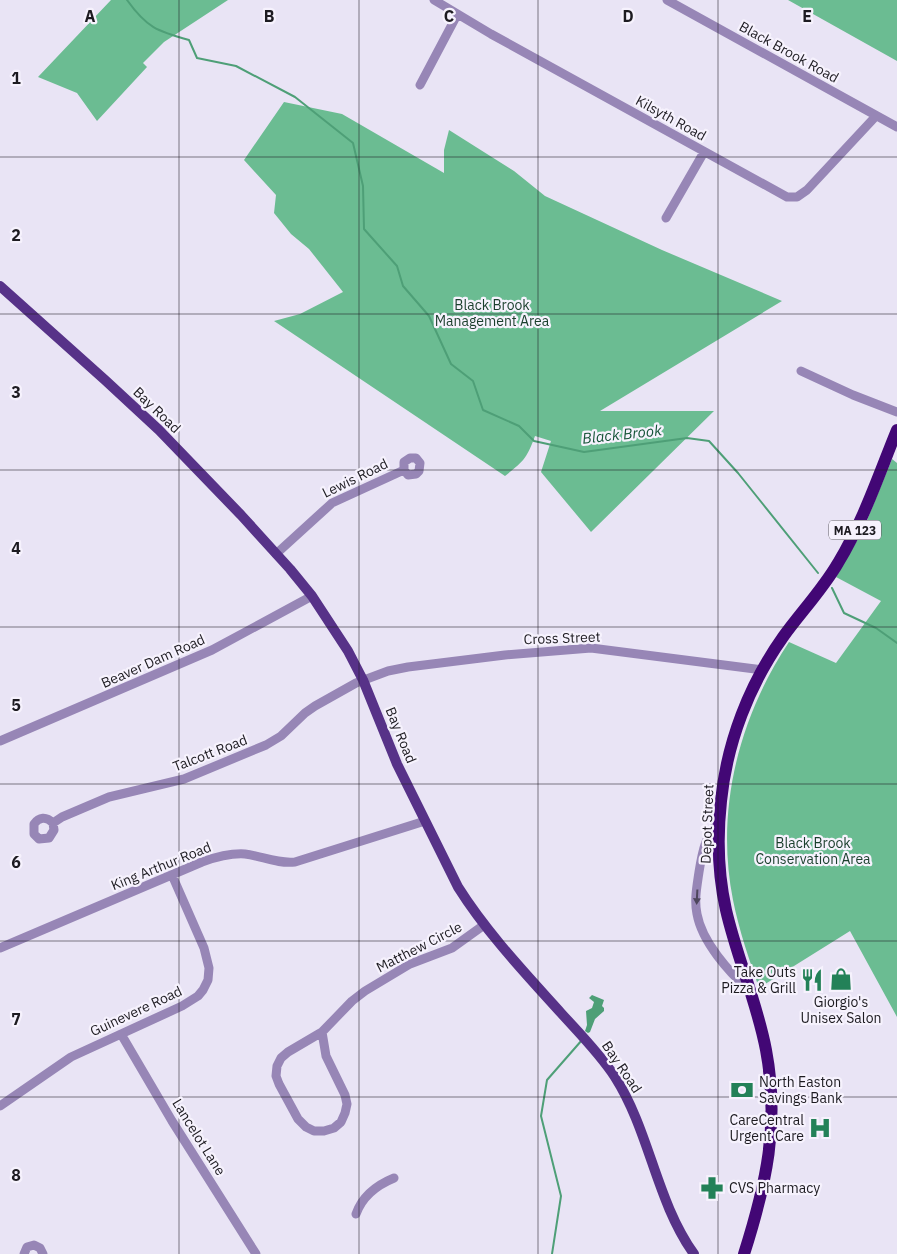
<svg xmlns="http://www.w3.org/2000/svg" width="897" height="1254" font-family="'IBM Plex Sans',sans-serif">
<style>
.forest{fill:#6bbc92}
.water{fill:#4e9f77}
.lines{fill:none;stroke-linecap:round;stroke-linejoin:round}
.stream{stroke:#4e9f77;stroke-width:2}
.minor{stroke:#9786b6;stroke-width:9}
.major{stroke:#573288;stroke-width:10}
.highway{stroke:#420775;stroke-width:12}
.oneway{fill:#4e465d}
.grid{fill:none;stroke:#1d1b21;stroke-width:1;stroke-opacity:0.55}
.labels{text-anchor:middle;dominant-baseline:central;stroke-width:4.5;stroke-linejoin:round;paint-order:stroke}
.shield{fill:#f6f2fd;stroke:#5e5c63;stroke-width:1}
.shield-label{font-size:12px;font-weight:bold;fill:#1d1b21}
.street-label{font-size:14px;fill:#1d1b21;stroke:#f6f2fd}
.park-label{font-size:14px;fill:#1b3f2d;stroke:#f6f2fd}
.poi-label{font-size:14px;fill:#1d1b21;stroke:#f6f2fd;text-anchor:end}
.water-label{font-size:15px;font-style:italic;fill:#145337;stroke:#f6f2fd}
.grid-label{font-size:16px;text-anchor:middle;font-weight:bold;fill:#1d1b21;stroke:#f6f2fd;stroke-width:4.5;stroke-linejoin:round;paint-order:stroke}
</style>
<rect width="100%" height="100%" fill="#e9e4f5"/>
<path class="forest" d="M111,0H228L164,42L143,63L147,67L97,121L77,93L38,77Z
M788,0H897V61Z
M284,102L342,114L444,173V150L449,130L514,171L545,196L662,250L782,301L600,411H714L591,532L541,472L551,441L535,436C527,458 524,461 505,476L274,321L300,314L343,292L309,249L291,234L274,213L276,195L244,160Z
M892,459L897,463V1017L850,931L759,988C749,959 739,930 733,900C715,810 739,717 789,642L836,663L881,601L836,577L863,530Z"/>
<path class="water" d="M592,995L604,1000L602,1006L604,1008V1011L595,1019L590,1032L588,1033L585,1031L587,1025L586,1011L592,1008L594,1002L589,998Z"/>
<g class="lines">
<path class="stream" d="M127,0C147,28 157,31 189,40L197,58L236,66L295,97L353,143L363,186L364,229L397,266L403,286L429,316L451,364L473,381L483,410L519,426L534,441L584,452L687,438L709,441L738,473L818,573
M832,588L844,613L876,628L897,643
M552,1254L561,1196L541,1116L547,1080L582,1040"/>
<path class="minor" d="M434,0L491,34L787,197H797L807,190L876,116
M667,0L897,127
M420,85L457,15
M666,218L704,152
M801,371L853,395L897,412
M276,554L332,503L404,470L408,475L416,474L419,471L420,463L416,458H410L404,462V470
M0,741L212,650L312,596
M720,818C705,839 703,847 699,872C697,886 694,900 697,914C702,942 729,972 749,990
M53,823L54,830L49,838L39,839L34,834V824C39,817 46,816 53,823L62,817L109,797L184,779L266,745L281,736L305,713L315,706L356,683L388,671L408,667L505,655L591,648L763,670
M0,948L202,862C216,857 230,853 245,854C262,856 277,864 295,862L425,821
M322,1032L326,1056L345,1095L347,1104L345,1113L341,1122L334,1128L324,1131H314L306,1127L298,1119L279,1084L276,1076L277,1066L281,1058L288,1052L322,1032L352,1001L365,991L410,964L452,948L484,925
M121,1034L172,1121L256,1254
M0,1106L71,1057L182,1006L198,996L203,990L208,980L209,968L204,948L172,875
M356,1214C362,1197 377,1185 394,1178
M24,1254L27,1247L34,1245L40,1248L43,1254"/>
<path class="major" d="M0,286L105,380L159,430L241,515L290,569L312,596L348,651L363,680L397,764L458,887C487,933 525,973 561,1013C580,1034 600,1054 615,1077C650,1132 656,1201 694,1254"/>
<path class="highway" d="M744,1254C766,1185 780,1124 766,1050C757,1002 737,958 726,910C718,874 717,837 721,801C727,742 749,685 783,637C801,612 823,589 838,563C863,522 879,474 897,430"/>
</g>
<defs><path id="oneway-solid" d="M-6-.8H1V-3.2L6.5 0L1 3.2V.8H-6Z" transform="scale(1.25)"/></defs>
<use class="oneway" href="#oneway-solid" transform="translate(697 897) rotate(93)"/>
<path class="grid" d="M179,0V1254M359,0V1254M538,0V1254M718,0V1254M0,157H897M0,314H897M0,470H897M0,627H897M0,784H897M0,941H897M0,1097H897"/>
<defs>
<symbol id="shop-bare" viewBox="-9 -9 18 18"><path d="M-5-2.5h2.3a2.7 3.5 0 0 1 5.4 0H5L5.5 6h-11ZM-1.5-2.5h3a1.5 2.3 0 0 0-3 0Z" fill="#238158" stroke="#f6f2fd" stroke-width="2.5" paint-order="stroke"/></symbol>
<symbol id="restaurant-bare" viewBox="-9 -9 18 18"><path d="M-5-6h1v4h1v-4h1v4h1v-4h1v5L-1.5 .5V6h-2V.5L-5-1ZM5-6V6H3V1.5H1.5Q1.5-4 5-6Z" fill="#238158" stroke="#f6f2fd" stroke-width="2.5" paint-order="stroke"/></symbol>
<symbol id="bank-bare" viewBox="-9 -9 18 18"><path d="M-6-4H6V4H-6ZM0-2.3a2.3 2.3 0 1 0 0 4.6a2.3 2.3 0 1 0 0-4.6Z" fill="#238158" stroke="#f6f2fd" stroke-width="2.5" paint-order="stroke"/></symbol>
<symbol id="hospital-bare" viewBox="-9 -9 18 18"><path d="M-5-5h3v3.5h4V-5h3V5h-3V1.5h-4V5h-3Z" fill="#238158" stroke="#f6f2fd" stroke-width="2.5" paint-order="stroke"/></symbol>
<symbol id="pharmacy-bare" viewBox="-9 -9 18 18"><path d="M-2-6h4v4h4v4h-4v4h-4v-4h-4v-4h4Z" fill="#238158" stroke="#f6f2fd" stroke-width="2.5" paint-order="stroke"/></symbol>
</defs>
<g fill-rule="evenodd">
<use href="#shop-bare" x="825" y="963" width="32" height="32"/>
<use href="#restaurant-bare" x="796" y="964" width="32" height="32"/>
<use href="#bank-bare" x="726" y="1074" width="32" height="32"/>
<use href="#hospital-bare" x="804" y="1112" width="32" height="32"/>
<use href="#pharmacy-bare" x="696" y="1172" width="32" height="32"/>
</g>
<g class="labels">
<rect class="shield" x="829" y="520.5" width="52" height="19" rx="4"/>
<g class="shield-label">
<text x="855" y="530">MA 123</text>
</g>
<g class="street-label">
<text transform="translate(789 52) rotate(29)">Black Brook Road</text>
<text transform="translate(671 118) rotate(29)">Kilsyth Road</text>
<text transform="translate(157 410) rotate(44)">Bay Road</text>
<text transform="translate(355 478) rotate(-26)">Lewis Road</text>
<text transform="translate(562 638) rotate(-2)">Cross Street</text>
<text transform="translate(153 661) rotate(-24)">Beaver Dam Road</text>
<text transform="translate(401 735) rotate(68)">Bay Road</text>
<text transform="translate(210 753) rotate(-21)">Talcott Road</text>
<text transform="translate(707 824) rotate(-88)">Depot Street</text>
<text transform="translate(161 866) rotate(-22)">King Arthur Road</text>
<text transform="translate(419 947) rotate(-27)">Matthew Circle</text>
<text transform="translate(136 1011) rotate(-25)">Guinevere Road</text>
<text transform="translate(622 1067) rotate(56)">Bay Road</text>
<text transform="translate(199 1137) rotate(58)">Lancelot Lane</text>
</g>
<g class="park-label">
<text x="492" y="305">Black Brook<tspan x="492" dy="16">Management Area</tspan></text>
<text x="813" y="843">Black Brook<tspan x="813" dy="16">Conservation Area</tspan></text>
</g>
<g class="poi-label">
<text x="796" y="972">Take Outs<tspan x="796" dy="16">Pizza &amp; Grill</tspan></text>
<text x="841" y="1002" text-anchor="middle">Giorgio's<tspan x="841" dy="16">Unisex Salon</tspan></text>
<text x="759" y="1082" text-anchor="start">North Easton<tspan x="759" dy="16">Savings Bank</tspan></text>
<text x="804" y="1120">CareCentral<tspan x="804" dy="16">Urgent Care</tspan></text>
<text x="729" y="1188" text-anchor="start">CVS Pharmacy</text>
</g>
<g class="water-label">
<text transform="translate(622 434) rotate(-6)">Black Brook</text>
</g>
</g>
<g class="grid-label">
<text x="90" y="22">A</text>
<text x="269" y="22">B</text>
<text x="449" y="22">C</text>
<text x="628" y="22">D</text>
<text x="807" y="22">E</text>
<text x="16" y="84">1</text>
<text x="16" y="241">2</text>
<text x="16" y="398">3</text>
<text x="16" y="554">4</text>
<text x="16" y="711">5</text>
<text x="16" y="868">6</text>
<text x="16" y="1025">7</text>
<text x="16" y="1181">8</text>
</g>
</svg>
